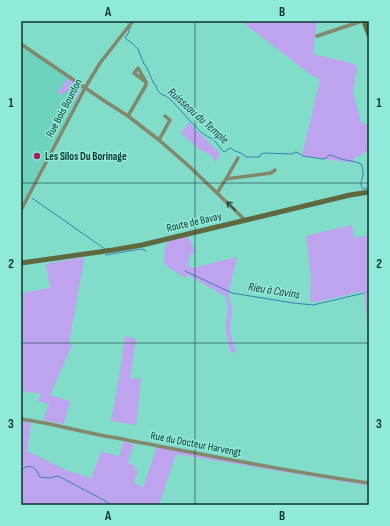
<svg xmlns="http://www.w3.org/2000/svg" width="390" height="526" font-family="'Sofia Sans Condensed',sans-serif">
<style>
.built{fill:#6dd3bf}
.green{fill:#bea4ef}
.lines{fill:none;stroke-linecap:round;stroke-linejoin:round}
.stream{stroke:#3881af;stroke-width:1}
.minor{stroke:#81886c;stroke-width:3.5}
.secondary{stroke:#5f693f;stroke-width:5}
.oneway{stroke:#2b4a3e}
.grid{fill:none;stroke:#0e352f;stroke-width:1;stroke-opacity:0.55}
.poi-dot{fill:#a81b5c;stroke:#8fead7;stroke-width:1.5}
.labels{text-anchor:middle;dominant-baseline:central;stroke-width:3;stroke-linejoin:round;paint-order:stroke}
.street-label{font-size:11px;fill:#0e352f;stroke:#8fead7}
.poi-label{font-size:11px;font-weight:bold;fill:#0e352f;stroke:#8fead7;text-anchor:start}
.water-label{font-size:12px;font-style:italic;fill:#223948;stroke:#8fead7}
.neatline{fill:none;stroke:#0e352f;stroke-width:1.5}
.grid-label{font-size:13px;text-anchor:middle;font-weight:bold;fill:#0e352f}
</style>
<rect width="100%" height="100%" fill="#82dcca"/>
<path class="built" d="M21,44L61,71L68,78L81,87V90L21,206Z"/>
<path class="green" d="M241,21H317L313,54L355,64L357,69L353,92L361,122L368,125L369,127V151L354,158V163L302,156L320,79L310,74Z
M68,78L81,89L77,98L68,92H65L60,95L57,93Z
M189,122L194,128L220,153L216,162L210,154L200,150L181,133Z
M352,225L354,238L369,235V335H368L365,299L363,291L317,302H310L311,275L306,236Z
M186,234L191,242L195,252L190,255L188,265L190,267L193,268L237,257L230,287L229,295L232,309L230,332L236,352L231,353C229,346 227,338 226,331C225,320 231,306 225,296L188,275L185,278L165,265C162,258 165,245 169,238Z
M83,257L84,261L69,342L72,345L50,395L70,401L64,424L43,420L49,404L38,401L41,394L21,391V305H23L22,293L50,288L46,264Z
M125,336L136,339L130,378L141,379L136,425L111,421L119,378Z
M21,421L31,423L27,451L66,470L91,478L101,452L111,454L119,457L123,442L134,444L128,463L135,466L134,469L138,471L134,483L143,487L157,447L297,473L369,485V486L176,454L159,505H21Z"/>
<g class="lines">
<path class="stream" d="M125,21L127,23
M131,27L129,30V32L125,38L133,44L138,49L144,64L146,66L154,84L156,85C158,97 165,93 171,100C181,110 190,122 201,132C205,136 210,137 214,140C218,144 220,149 224,152L230,148L232,149L235,151L241,153L244,155L246,157H260L261,154L264,153L292,154L296,152L300,154L303,156L323,159L326,158L329,155C333,155 335,157 338,158C346,161 353,160 361,164C363,168 363,171 363,175C362,181 359,183 363,189L369,188
M32,198L105,249
M106,255L141,249H142L146,251
M185,271L232,293L293,303L313,305L364,293
M367,292H369
M21,471L25,467C34,465 36,469 40,477L49,478L58,476L104,500L111,505"/>
<path class="minor" d="M317,36L362,21
M21,44L103,100L128,116L159,140L191,168L245,220
M128,116L146,85V82L138,68L134,73L146,82
M159,140L170,120L165,116
M226,179L271,173L275,170
M217,193L226,179L238,158
M21,210L85,88L100,63L133,21
M21,419C51,423 81,432 111,437C197,453 282,471 369,483"/>
<path class="secondary" d="M364,21L369,35
M21,263L113,250L142,245L350,195L369,192"/>
</g>
<defs><path id="oneway-shaft" d="M-6 0H5M1.5-3L5.5 0L1.5 3" fill="none" stroke-width="1.6" stroke-linecap="round" stroke-linejoin="round"/></defs>
<use class="oneway" href="#oneway-shaft" transform="translate(231 206) rotate(-135)"/>
<path class="grid" d="M195,21V505M21,183H369M21,343H369"/>
<circle class="poi-dot" cx="37" cy="156" r="4"/>
<g class="labels">
<g class="street-label">
<text transform="translate(64 108) rotate(-62)">Rue Bois Bourdon</text>
<text transform="translate(194 222) rotate(-13)">Route de Bavay</text>
<text transform="translate(196 444) rotate(11)">Rue du Docteur Harvengt</text>
</g>
<g class="poi-label">
<text x="45" y="156">Les Silos Du Borinage</text>
</g>
<g class="water-label">
<text transform="translate(198 116) rotate(42)">Ruisseau du Temple</text>
<text transform="translate(274 291) rotate(9)">Rieu à Cavins</text>
</g>
</g>
<rect width="390" height="526" fill="none" stroke="#8fead7" stroke-width="44"/>
<rect x="22" y="22" width="346" height="482" class="neatline"/>
<g class="grid-label">
<text x="108" y="16">A</text>
<text x="282" y="16">B</text>
<text x="11" y="107">1</text>
<text x="379" y="107">1</text>
<text x="11" y="268">2</text>
<text x="379" y="268">2</text>
<text x="11" y="428">3</text>
<text x="379" y="428">3</text>
<text x="108" y="520">A</text>
<text x="282" y="520">B</text>
</g>
</svg>
